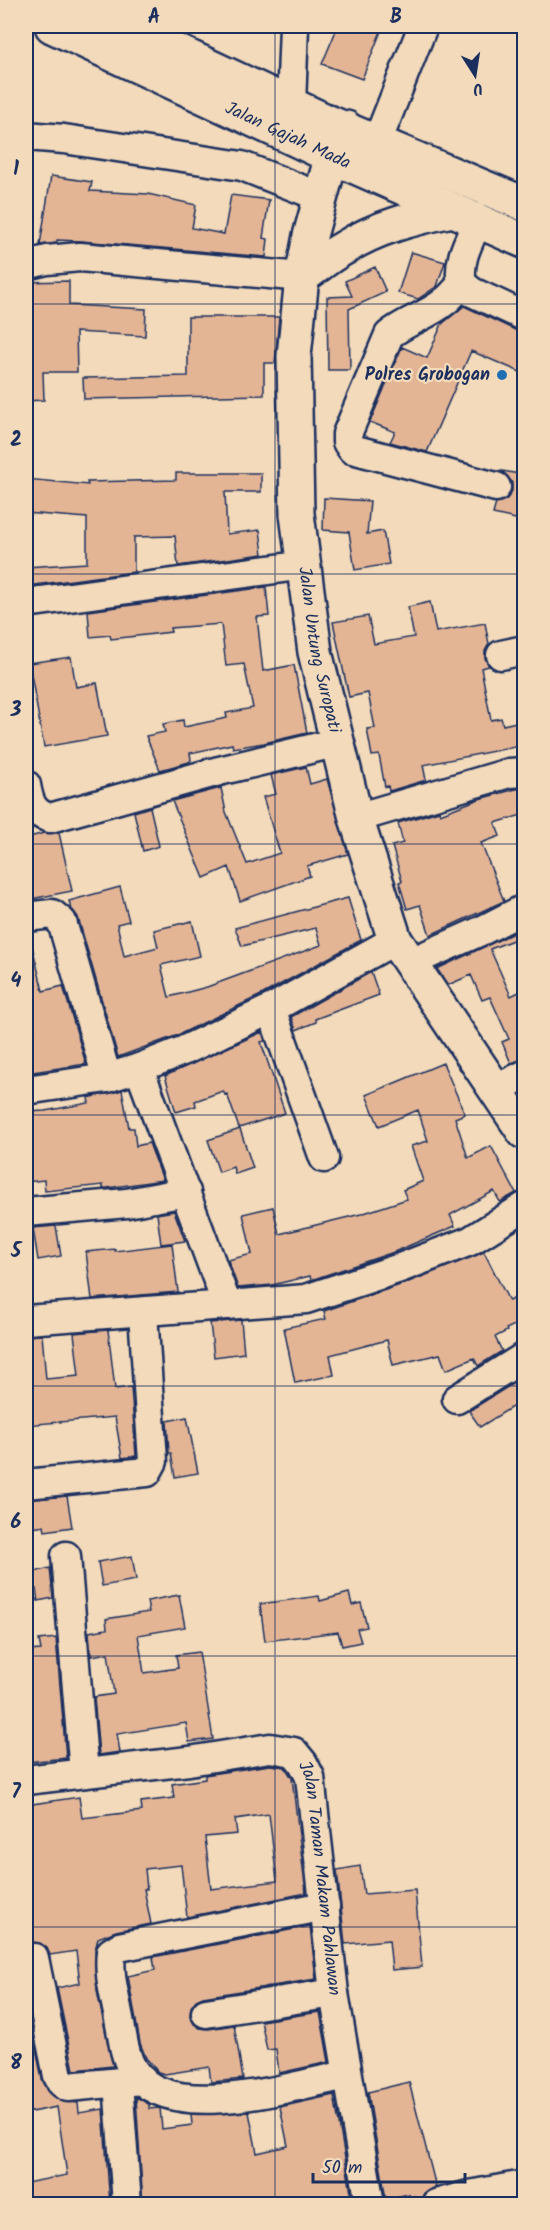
<svg xmlns="http://www.w3.org/2000/svg" width="550" height="2230" font-family="Kalam,sans-serif">
<style>
.building{fill:#e4b595;stroke:#1b2f5e;stroke-width:1.5;fill-rule:evenodd}
.lines{fill:none;stroke-linecap:round;stroke-linejoin:round}
.minor-casing{stroke:#1b2f5e;stroke-width:33}
.major-casing{stroke:#1b2f5e;stroke-width:38}
.minor{stroke:#f2daba;stroke-width:28}
.major{stroke:#f2daba;stroke-width:33}
.grid{fill:none;stroke:#1b2f5e;stroke-width:1.5;stroke-opacity:0.55}
.poi-dot{fill:#1f6fb2;stroke:#f2daba;stroke-width:2}
.labels{text-anchor:middle;dominant-baseline:central;stroke-width:4.5;stroke-linejoin:round;paint-order:stroke}
.street-label{font-size:18px;fill:#1b2f5e;stroke:#f2daba}
.poi-label{font-size:18px;font-weight:bold;fill:#1b2f5e;stroke:#f2daba;text-anchor:end}
.neatline{fill:none;stroke:#1b2f5e;stroke-width:2}
.grid-label{font-size:20px;text-anchor:middle;font-weight:bold;fill:#1b2f5e}
</style>
<rect width="100%" height="100%" fill="#f2daba"/>
<filter id="ink" filterUnits="userSpaceOnUse"><feTurbulence type="fractalNoise" baseFrequency=".0167" numOctaves="2"/><feDisplacementMap in="SourceGraphic" scale="12" xChannelSelector="R" yChannelSelector="G"/><feConvolveMatrix kernelMatrix="1 2 1 2 8 2 1 2 1" color-interpolation-filters="sRGB"/></filter>
<g filter="url(#ink)">
<path class="building" d="M338,26H383L362,79L322,64Z
M51,176L92,182L90,191L148,194L196,205L192,228L224,234L231,195L269,200L263,238L268,239L266,257L81,241L57,240V243L40,245Z
M411,252L445,262L437,286L418,299L398,293Z
M375,267L386,292L349,309L350,370H328L327,297L352,296L345,281Z
M69,281V305L146,309L145,336L76,332L77,372H43L44,400L26,401V282Z
M464,306L517,331L525,332V374L471,351L427,452L390,442L395,432L370,422L402,347L427,358L442,324Z
M188,317H279L275,363H264V395L84,399L83,378L188,376Z
M502,471L525,475V521L493,514L496,503L507,499L512,491V482Z
M176,473H261V492H225L227,534L260,530L263,554L178,566L175,536L134,537V572L26,586V567L87,563V518L26,513V479L88,485L87,482L176,480Z
M324,498L370,501L367,534L383,531L389,564L355,570L349,532L323,530Z
M266,587L269,616L257,617L263,671L294,665L307,733L264,743L233,748L232,744L190,753L191,760L189,762L160,770L146,736L165,732L163,724L183,720L184,727L227,718L226,713L253,708L244,664L226,666L221,624L170,628L171,632L111,639L110,635L90,637L88,611Z
M430,602L436,632L485,623L489,644L485,651V658L489,666L481,668L491,720L501,718L503,725L525,720V745L423,765L426,780L389,791L388,786L385,787L379,755L372,756L367,729L375,728L368,693L349,697L333,622L368,616L374,644L414,637L408,607Z
M71,657L76,687L97,683L107,736L44,747L29,663Z
M306,767L310,784L327,779L348,854L307,866L310,876L240,901L229,867L204,878L172,801L221,788L226,812L247,864L280,853L263,797L276,794L271,775Z
M516,789H525V814L495,823L500,836L481,843L504,901L430,935L420,905L407,909L399,882L402,881L392,846L403,843L398,823L439,811L440,814L479,799Z
M150,807L159,846L143,851L134,812Z
M44,833H59L72,891L26,900V838Z
M120,887L129,921L117,924L124,956L158,947L154,930L192,921L200,956L161,965L169,997L207,987L321,945L316,928L242,946L235,928L348,898L361,940L263,994L178,1035L118,1057L78,917L71,908L69,901Z
M520,930L523,936L490,949L511,996L525,989V1059L511,1063L502,1042L509,1039L490,997L482,1000L471,975L448,985L437,969Z
M32,946L43,991L63,986L86,1064L26,1073V1035L34,1034L26,994V947Z
M371,972L379,995L315,1019L316,1022L296,1030L291,1017Z
M262,1032L265,1041L261,1042L285,1113L239,1128L227,1094L225,1095L223,1091L195,1101L196,1106L176,1112L165,1076Z
M443,1063L465,1114L455,1118L468,1158L491,1146L516,1193L500,1202L494,1191L450,1215L455,1226L394,1252L311,1280L310,1276L272,1285L238,1288L228,1260L252,1254L243,1214L273,1207L279,1234L361,1214L407,1199L403,1190L423,1181L411,1146L428,1141L418,1110L379,1126L366,1095Z
M122,1090L129,1128H134L136,1146L149,1143L163,1180L107,1188L103,1189V1185L45,1191L44,1180L26,1182V1112L45,1111L89,1103L88,1098Z
M240,1129L253,1168L235,1174L233,1167L219,1172L208,1140Z
M174,1211L185,1241L161,1244L157,1214Z
M56,1226L61,1256L38,1260L33,1228Z
M172,1244L178,1292L92,1299L86,1252L115,1249V1251Z
M484,1252L509,1301L525,1293V1320L506,1329L507,1331L495,1337L502,1351L478,1366L474,1358L446,1370L440,1354L393,1365L387,1340L330,1355L334,1375L295,1383L284,1328L326,1319L324,1311L406,1283Z
M241,1320L244,1353L214,1357L210,1323Z
M108,1330L115,1389L131,1387L136,1456L122,1458L115,1417L26,1425V1336L42,1335L46,1379L79,1376L74,1333Z
M525,1376V1399L480,1427L469,1411Z
M187,1417L198,1473L175,1477L171,1453H169L167,1421Z
M67,1496L72,1527L45,1531L44,1526L26,1529V1500Z
M132,1556L136,1580L102,1586L98,1562Z
M50,1568L53,1598L38,1601L36,1589L26,1591V1574Z
M349,1593L352,1605L361,1603L367,1627L357,1629L361,1642L342,1646L338,1632L265,1641L260,1604L319,1596L320,1601Z
M179,1595L185,1627L138,1635L144,1673L178,1668L176,1655L199,1652L213,1739L189,1742L186,1723L117,1734L120,1752L99,1755L94,1697L114,1694L108,1653L91,1656L89,1632L107,1629L106,1619L149,1612L147,1601Z
M56,1638L66,1758L26,1762V1651L41,1650L39,1640Z
M270,1765L285,1767L292,1778L306,1893L187,1917L181,1865L145,1869L147,1889H144L151,1924L116,1931L98,1938L95,1951L97,1991L113,2066L74,2070L57,1988L80,1983L76,1951L50,1955L47,1948L40,1943L31,1942L26,1944V1805L79,1797L82,1818L142,1811L141,1802L174,1798L172,1784L205,1779V1775ZM269,1814L277,1881L211,1889L205,1837L237,1834L235,1819Z
M360,1866L364,1894L415,1890L422,1967L392,1970L389,1940L345,1944L337,1870Z
M310,1926L316,1979L203,1997L196,2000L191,2007L190,2016L194,2024L200,2028L209,2029L234,2025L243,2079L211,2082L209,2067L165,2074L158,2072L146,2058L140,2043L128,1976L155,1970L153,1957Z
M26,1999L42,2079L48,2091L60,2101L78,2103L79,2113L103,2109L110,2205H26V2183L67,2175L57,2107L26,2113Z
M320,2012L329,2062L279,2073L276,2049L267,2050L261,2021Z
M409,2082L436,2187L424,2193L420,2205H416L415,2196L410,2197L409,2194L386,2199L368,2092Z
M334,2095L352,2198L325,2205H143L136,2097L149,2104V2109L160,2108L162,2129L192,2125L191,2114L249,2112L257,2153L288,2146L280,2107Z"/>
<g class="lines">
<defs>
<g id="minor">
<path d="M287,125L291,105L294,26"/>
<path d="M26,136L64,139L242,166L321,197"/>
<path d="M377,142L423,26"/>
<path d="M478,221C469,241 457,261 462,284L472,292L524,316"/>
<path d="M26,265L47,260L80,257L302,277"/>
<path d="M462,284C456,290 451,297 444,302C427,316 406,321 389,335L347,434V442L352,449L496,487"/>
<path d="M26,603L305,565"/>
<path d="M501,655L524,650"/>
<path d="M26,785C29,802 32,813 50,818L219,771L339,742"/>
<path d="M356,818L509,773L524,772"/>
<path d="M26,917L52,914L62,922L107,1078"/>
<path d="M409,963L483,930L524,909"/>
<path d="M271,1009L324,1158"/>
<path d="M139,1068L227,1305"/>
<path d="M496,1089L524,1075"/>
<path d="M26,1090L107,1078L139,1068L185,1050L271,1009L395,940"/>
<path d="M26,1212L127,1203L186,1192"/>
<path d="M26,1320L306,1299L400,1268L470,1241L524,1207"/>
<path d="M457,1399L524,1357"/>
<path d="M26,1484L147,1472L153,1461L143,1313"/>
<path d="M66,1556L84,1773"/>
<path id="s1" d="M26,1780L189,1761L270,1748L294,1752L303,1763L310,1777L334,1993L370,2204"/>
<path d="M325,1906L119,1947L111,1952C108,1976 116,2000 120,2024C123,2038 124,2055 132,2068C165,2127 295,2085 347,2075"/>
<path d="M34,1958L58,2076L62,2083L68,2087L142,2080"/>
<path d="M206,2013L334,1993"/>
<path d="M118,2083L127,2204"/>
<path d="M436,2204L469,2195L524,2185"/>
</g>
<g id="major">
<path id="s2" d="M52,26L333,157L524,241"/>
<path d="M123,26L326,121L524,204"/>
<path id="s3" d="M346,128L328,170L310,236L302,277L294,356L297,514L315,652L356,818L395,940L524,1132"/>
<path d="M302,277C316,267 329,256 344,248C377,227 414,218 452,210"/>
</g>
</defs>
<use href="#minor" class="minor-casing"/>
<use href="#major" class="major-casing"/>
<use href="#minor" class="minor"/>
<use href="#major" class="major"/>
</g>
</g>
<path class="grid" d="M275,26V2204M26,304H524M26,574H524M26,844H524M26,1115H524M26,1386H524M26,1656H524M26,1927H524"/>
<circle class="poi-dot" cx="502" cy="375" r="6"/>
<g class="labels">
<g class="street-label">
<text stroke="none"><textPath href="#s2" startOffset="260">Jalan Gajah Mada</textPath></text>
<text stroke="none"><textPath href="#s3" startOffset="531">Jalan Untung Suropati</textPath></text>
<text stroke="none"><textPath href="#s1" startOffset="402">Jalan Taman Makam Pahlawan</textPath></text>
</g>
<g class="poi-label">
<text x="490" y="375">Polres Grobogan</text>
</g>
</g>
<rect width="550" height="2230" fill="none" stroke="#f2daba" stroke-width="66"/>
<g transform="translate(475 75) rotate(168)" stroke="#f2daba" stroke-width="4.5" paint-order="stroke">
<path d="M0-4.5L10 22L0 15L-10 22Z" fill="#1b2f5e"/>
<text y="-9" font-size="16" font-weight="bold" text-anchor="middle" fill="#1b2f5e">U</text>
</g>
<path d="M313 2173v9h152v-9" fill="none" stroke="#1b2f5e" stroke-width="3"/>
<text x="322" y="2173" font-size="18" fill="#1b2f5e" stroke="#f2daba" stroke-width="4.5" paint-order="stroke">50 m</text>
<rect x="33" y="33" width="484" height="2164" class="neatline"/>
<g class="grid-label">
<text x="154" y="23">A</text>
<text x="396" y="23">B</text>
<text x="16" y="175">1</text>
<text x="16" y="446">2</text>
<text x="16" y="716">3</text>
<text x="16" y="987">4</text>
<text x="16" y="1257">5</text>
<text x="16" y="1528">6</text>
<text x="16" y="1798">7</text>
<text x="16" y="2069">8</text>
</g>
</svg>
